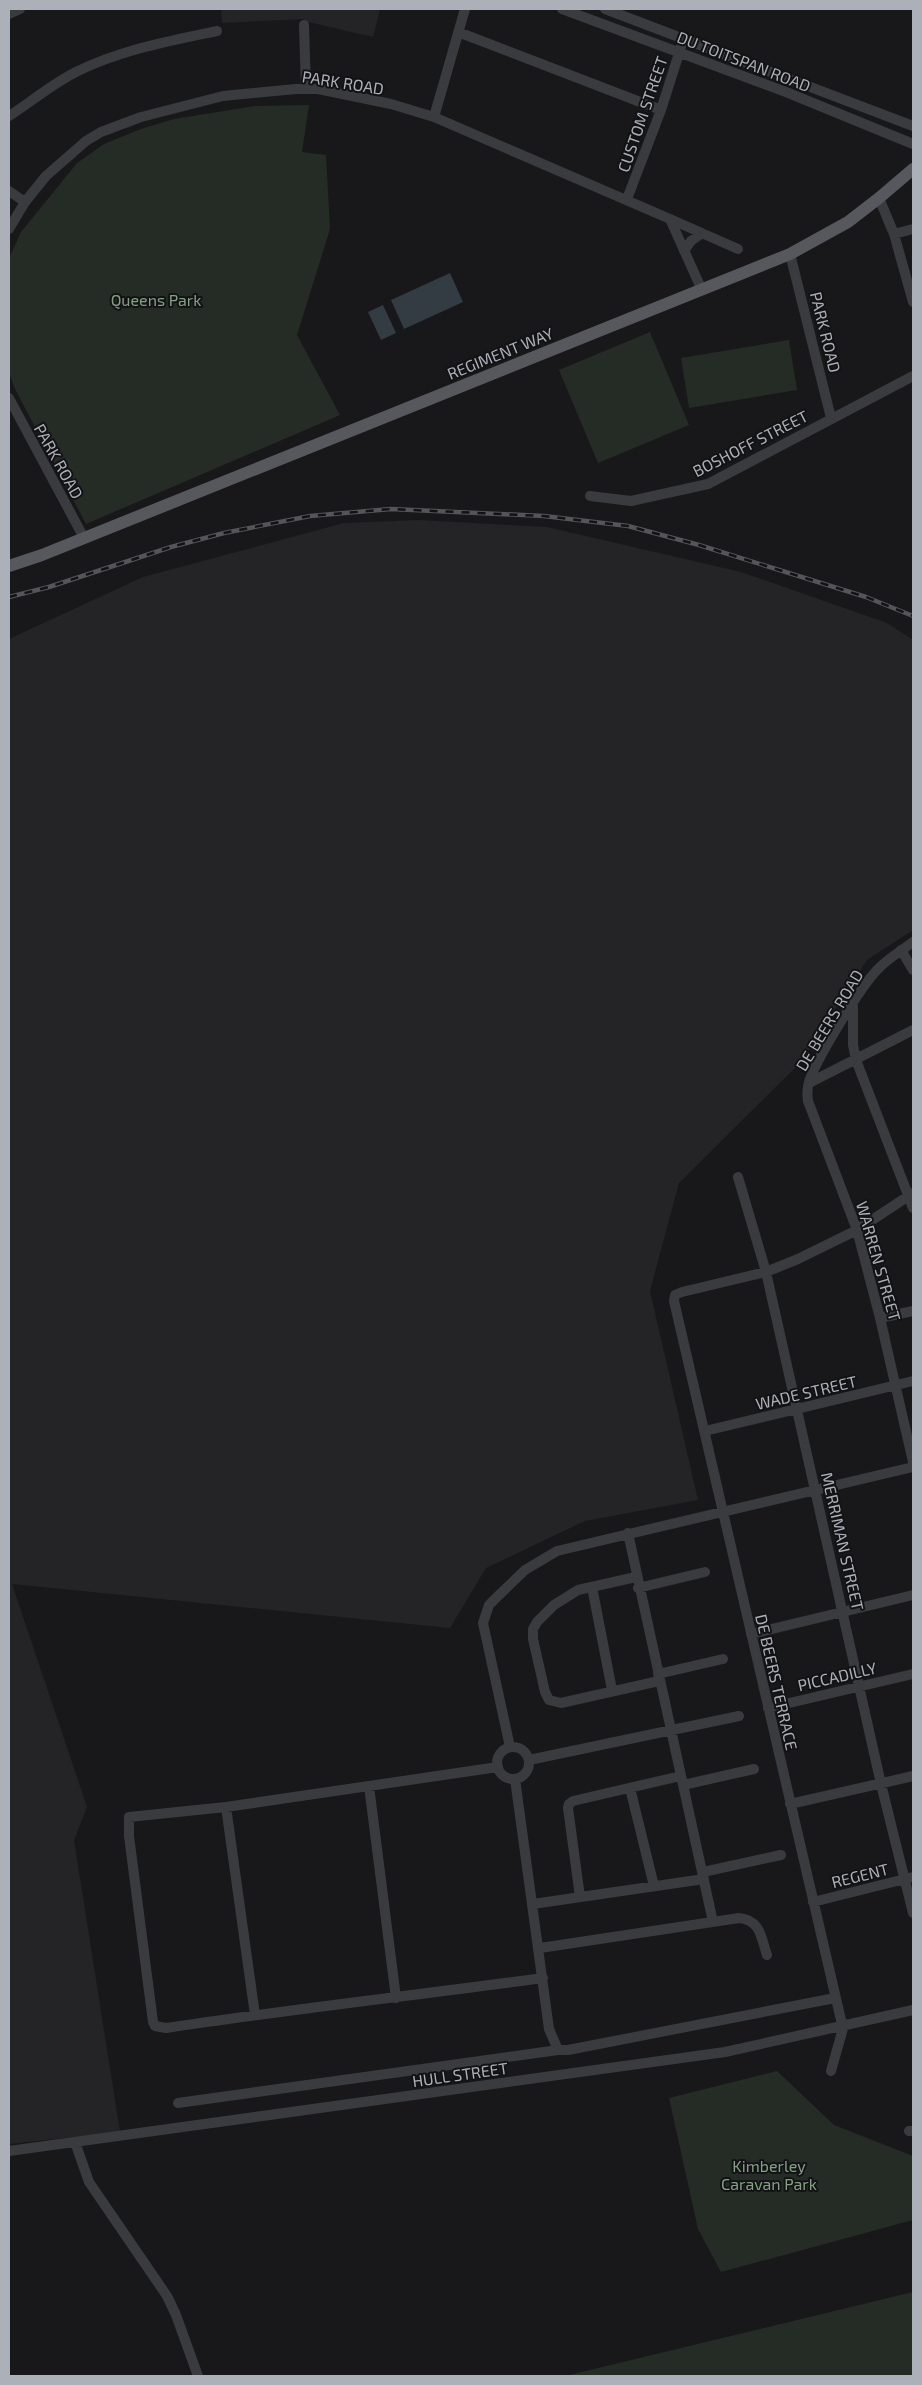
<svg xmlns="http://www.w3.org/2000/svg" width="922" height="2385" font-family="'Exo 2',sans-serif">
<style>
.built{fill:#242427}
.green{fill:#242c25}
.water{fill:#323c42}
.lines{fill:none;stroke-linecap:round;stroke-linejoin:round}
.minor{stroke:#393b3e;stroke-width:10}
.major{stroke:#56585d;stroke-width:12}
.rail-casing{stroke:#535559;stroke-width:4.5}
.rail{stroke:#131315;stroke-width:2.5;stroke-dasharray:8;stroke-linecap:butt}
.labels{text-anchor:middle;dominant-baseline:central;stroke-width:4;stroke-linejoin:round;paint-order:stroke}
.street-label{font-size:16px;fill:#acb0b8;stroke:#131315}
.park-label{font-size:16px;fill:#85a184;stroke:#131315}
</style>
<rect width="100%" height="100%" fill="#18181a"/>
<path class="built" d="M221,9H380L373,37L304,21V19L222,23Z
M418,520L547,527L741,572L887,623L913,640V930L867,960L801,1062L679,1183L650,1291L698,1500L585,1521L486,1568L450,1628L12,1584L87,1807L74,1840L120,2132L9,2144V639L143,577L344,523Z"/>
<path class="green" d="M309,105L302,152L326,155L330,229L297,335L340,415L86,524L15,389L9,373V258L21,232L77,163L104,144L141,129L174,119L255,106Z
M650,332L689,425L598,463L559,370Z
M789,340L797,390L689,408L681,358Z
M777,2071L834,2125L913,2156V2220L721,2272L698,2229L669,2098Z
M913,2292V2376H565Z"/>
<path class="water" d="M450,273L463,302L404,329L391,300Z
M383,305L396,333L381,340L368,312Z"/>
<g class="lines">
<path class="minor" d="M562,9L786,92L913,144
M605,9L913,126
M9,14L20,9
M304,25L306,89
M458,32L661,110
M9,116C31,102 52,84 76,72C120,50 169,41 217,31
M434,117L465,9
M9,191L25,202
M879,198L894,234L913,302
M627,199L661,110L681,47
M670,219L738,249
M9,229L25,202L46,176L86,141L101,132L141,117L223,96L296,89H318L391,104L434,117L670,219L701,288
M894,234L913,229
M684,251L691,241L702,233
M790,254L831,418
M9,398L84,538
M590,496L631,501L708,484L913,376
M913,942C901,951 887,959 877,970C860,988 816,1059 809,1082C807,1088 807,1094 808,1101L857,1230L880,1318L913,1462
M901,950L913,970
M853,1006V1045L856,1060L913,1208
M809,1083L913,1030
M738,1177L766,1272L881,1784L913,1913
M880,1318L913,1311
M705,1431L913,1381
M628,1533L713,1922
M636,1577L578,1590L554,1605L537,1622L533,1629V1639L545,1692L549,1700L561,1703L659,1681
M592,1587L612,1690
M638,1588L705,1572
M751,1634L913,1595
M658,1674L723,1659
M768,1708L913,1674
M510,1747L483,1623L489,1605L497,1597L525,1570L557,1551L913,1467
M497 1763a16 16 0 1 1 32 0a16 16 0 1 1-32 0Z
M529,1760L739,1716
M498,1767L226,1807L129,1817V1836L153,2022L155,2026L166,2028C292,2009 418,1995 543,1978
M515,1779L549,2029L558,2050H568L835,1998
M683,1785L754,1769
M369,1786L396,1998
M630,1788L654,1886
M790,1804L913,1776
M226,1807L255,2015
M703,1872L781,1855
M580,1897L568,1808L569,1804L573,1801L681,1776
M813,1902L913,1877
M533,1904L704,1879
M540,1948L739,1918C761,1920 761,1938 767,1955
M831,2071L844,2025L841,2020L674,1301L675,1295L682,1292L766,1272L798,1259L857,1230L913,1193
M178,2103L558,2050
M909,2131H913
M75,2142L89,2182L167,2296L176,2315L198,2376
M9,2151L725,2052L913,2010"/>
<path class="major" d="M9,566L42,555L790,254L848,222L879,198L913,169"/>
<defs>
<path id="rail" d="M9,597L49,587L171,547L224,533L310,516L391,509L544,516L628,526L699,545L866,597L913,616"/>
</defs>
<use href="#rail" class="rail-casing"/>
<use href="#rail" class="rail"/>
</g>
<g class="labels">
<g class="street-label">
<text transform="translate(744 61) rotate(21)">DU TOITSPAN ROAD</text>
<text transform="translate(343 82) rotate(9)">PARK ROAD</text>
<text transform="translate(642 114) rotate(-71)">CUSTOM STREET</text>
<text transform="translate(826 332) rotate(76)">PARK ROAD</text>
<text transform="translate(500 353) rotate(-22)">REGIMENT WAY</text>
<text transform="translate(750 443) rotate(-27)">BOSHOFF STREET</text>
<text transform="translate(59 461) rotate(61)">PARK ROAD</text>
<text transform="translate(829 1020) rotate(-59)">DE BEERS ROAD</text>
<text transform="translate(879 1261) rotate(74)">WARREN STREET</text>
<text transform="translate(806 1392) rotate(-13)">WADE STREET</text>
<text transform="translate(843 1541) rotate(77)">MERRIMAN STREET</text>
<text transform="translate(837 1676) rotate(-13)">PICCADILLY</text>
<text transform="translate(777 1682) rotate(77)">DE BEERS TERRACE</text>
<text transform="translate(860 1875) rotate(-14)">REGENT</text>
<text transform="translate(460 2074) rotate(-8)">HULL STREET</text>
</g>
<g class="park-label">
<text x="156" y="299">Queens Park</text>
<text x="769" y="2165">Kimberley<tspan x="769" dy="18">Caravan Park</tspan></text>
</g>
</g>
<rect width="922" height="2385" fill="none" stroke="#acb0b8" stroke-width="20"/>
</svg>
